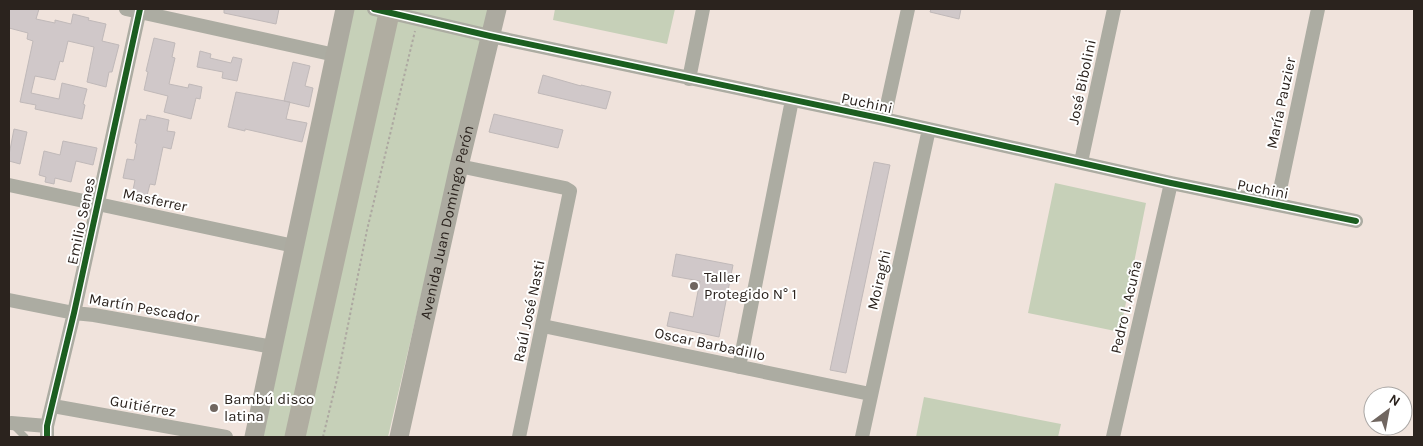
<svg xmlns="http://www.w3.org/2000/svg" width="1423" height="446" font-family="Karla,sans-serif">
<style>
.green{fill:#c6d0b8}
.building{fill:#d0c8c9;stroke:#c0b9b9}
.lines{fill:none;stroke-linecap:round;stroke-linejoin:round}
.path{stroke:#ada8a1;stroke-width:2;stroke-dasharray:2.5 2.5;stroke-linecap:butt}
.service{stroke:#acaca2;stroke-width:7}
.minor{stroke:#acaca2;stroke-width:14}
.secondary{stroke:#acaaa0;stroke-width:19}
.primary{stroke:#b0ada1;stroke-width:21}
.cycleway-casing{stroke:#fff;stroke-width:9}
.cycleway{stroke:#1b5e20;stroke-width:6}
.poi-dot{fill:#706660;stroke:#fff;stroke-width:2}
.labels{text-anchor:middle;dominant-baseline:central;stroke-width:4;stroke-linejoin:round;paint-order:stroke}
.street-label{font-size:15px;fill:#2b231e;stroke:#fff}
.poi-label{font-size:15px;fill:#2b231e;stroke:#fff;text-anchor:start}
</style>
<rect width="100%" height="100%" fill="#f0e3dc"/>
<path class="green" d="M354,9H488L388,437H263Z
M555,9H675L667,44L553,20Z
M1055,183L1146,203L1120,332L1028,313Z
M924,397L1061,424L1058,437H916Z"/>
<path class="building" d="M9,9H39L36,19L55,23V20L71,24L73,14L89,18L88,20L106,24L102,41L119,45L112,72H109L106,87L87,82L94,47L68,41L63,62L60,61L55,80L35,76L31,93L59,99L62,83L87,89L83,104L85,105L82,119L35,109L36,105L20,102L33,41L27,39L28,33L9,28Z
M224,9H279L276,24L224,13Z
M931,9H961L959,19L930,12Z
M154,38L175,43L172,57L175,58L169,84L188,88L189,84L202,87L200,99L196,98L191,119L164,112L168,96L144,90L148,72L146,71Z
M200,51L211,54L210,58L231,63L233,57L242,59L237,81L222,78L223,72L197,67Z
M293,62L310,66L305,86L313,88L309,107L284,101Z
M543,75L581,86V85L611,92L606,109L538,93Z
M236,92L290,102L286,119L307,123L302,142L245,129V131L228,127Z
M494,114L563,130L558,148L489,132Z
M147,115L169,120L167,131L175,132L171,149L163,147L155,185L150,184L145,203L131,200L135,180L123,178L127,159L134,160L137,144L135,143L140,119L146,120Z
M14,129L27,132L20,164L9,161V155Z
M63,141L97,148L93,165L76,161L71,182L55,178L54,184L45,182L46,177L39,175L44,151L60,155Z
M874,162L890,165L846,373L830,370Z
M676,254L733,265L719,337L667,326L670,312L693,317L700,281L672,276Z"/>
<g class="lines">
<path class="path" d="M323,437L338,375L367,230L415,31"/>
<path class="service" d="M13,425L25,437"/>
<path class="minor" d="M126,9L335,55
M374,9L490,36L884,119L1171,183L1356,221
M689,79L703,9
M884,119L908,9
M1081,162L1114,9
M459,166L565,188L570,191L519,437
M9,185L294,246
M1277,204L1318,9
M9,300L74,313L94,315L273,347
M543,326L870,394
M739,367L792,100
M53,406L226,437
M11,423L47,426
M47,437V426L74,313L140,9
M862,437L929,129
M1113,437L1171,183"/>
<g class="secondary">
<path d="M254,437L345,9"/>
<path id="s1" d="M399,437L459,166L497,9"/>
</g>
<path class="primary" d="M295,437L390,9"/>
<defs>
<path id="cycleway" d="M374,9L490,36L884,119L1171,183L1356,221
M47,437V426L74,313L140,9"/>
</defs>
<use href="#cycleway" class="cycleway-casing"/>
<use href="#cycleway" class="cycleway"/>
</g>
<g class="poi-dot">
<circle cx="694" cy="286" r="5"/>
<circle cx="214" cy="408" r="5"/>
</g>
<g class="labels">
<g class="street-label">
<text transform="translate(1082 82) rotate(-78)">José Bibolini</text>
<text transform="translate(867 103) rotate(12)">Puchini</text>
<text transform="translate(1281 103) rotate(-78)">María Pauzier</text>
<text transform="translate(1263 189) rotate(11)">Puchini</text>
<text transform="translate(155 200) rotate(12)">Masferrer</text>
<text transform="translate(81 221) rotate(-78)">Emilio Senes</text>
<text stroke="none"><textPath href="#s1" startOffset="220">Avenida Juan Domingo Perón</textPath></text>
<text transform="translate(879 280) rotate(-77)">Moiraghi</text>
<text transform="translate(1126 307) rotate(-77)">Pedro I. Acuña</text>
<text transform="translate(144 308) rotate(10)">Martín Pescador</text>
<text transform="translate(529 311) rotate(-78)">Raúl José Nasti</text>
<text transform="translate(710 344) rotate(12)">Oscar Barbadillo</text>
<text transform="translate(143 406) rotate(10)">Guitiérrez</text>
</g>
<g class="poi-label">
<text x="704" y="277">Taller<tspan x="704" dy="17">Protegido N° 1</tspan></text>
<text x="224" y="399">Bambú disco<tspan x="224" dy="17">latina</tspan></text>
</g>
</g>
<rect width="1423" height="446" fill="none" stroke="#2b231e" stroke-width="20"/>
<g transform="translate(1388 411) rotate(32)"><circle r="24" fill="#ffffff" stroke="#aaa7a5"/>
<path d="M0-4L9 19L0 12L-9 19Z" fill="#706660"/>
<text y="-8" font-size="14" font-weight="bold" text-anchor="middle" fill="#2b231e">N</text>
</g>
</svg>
